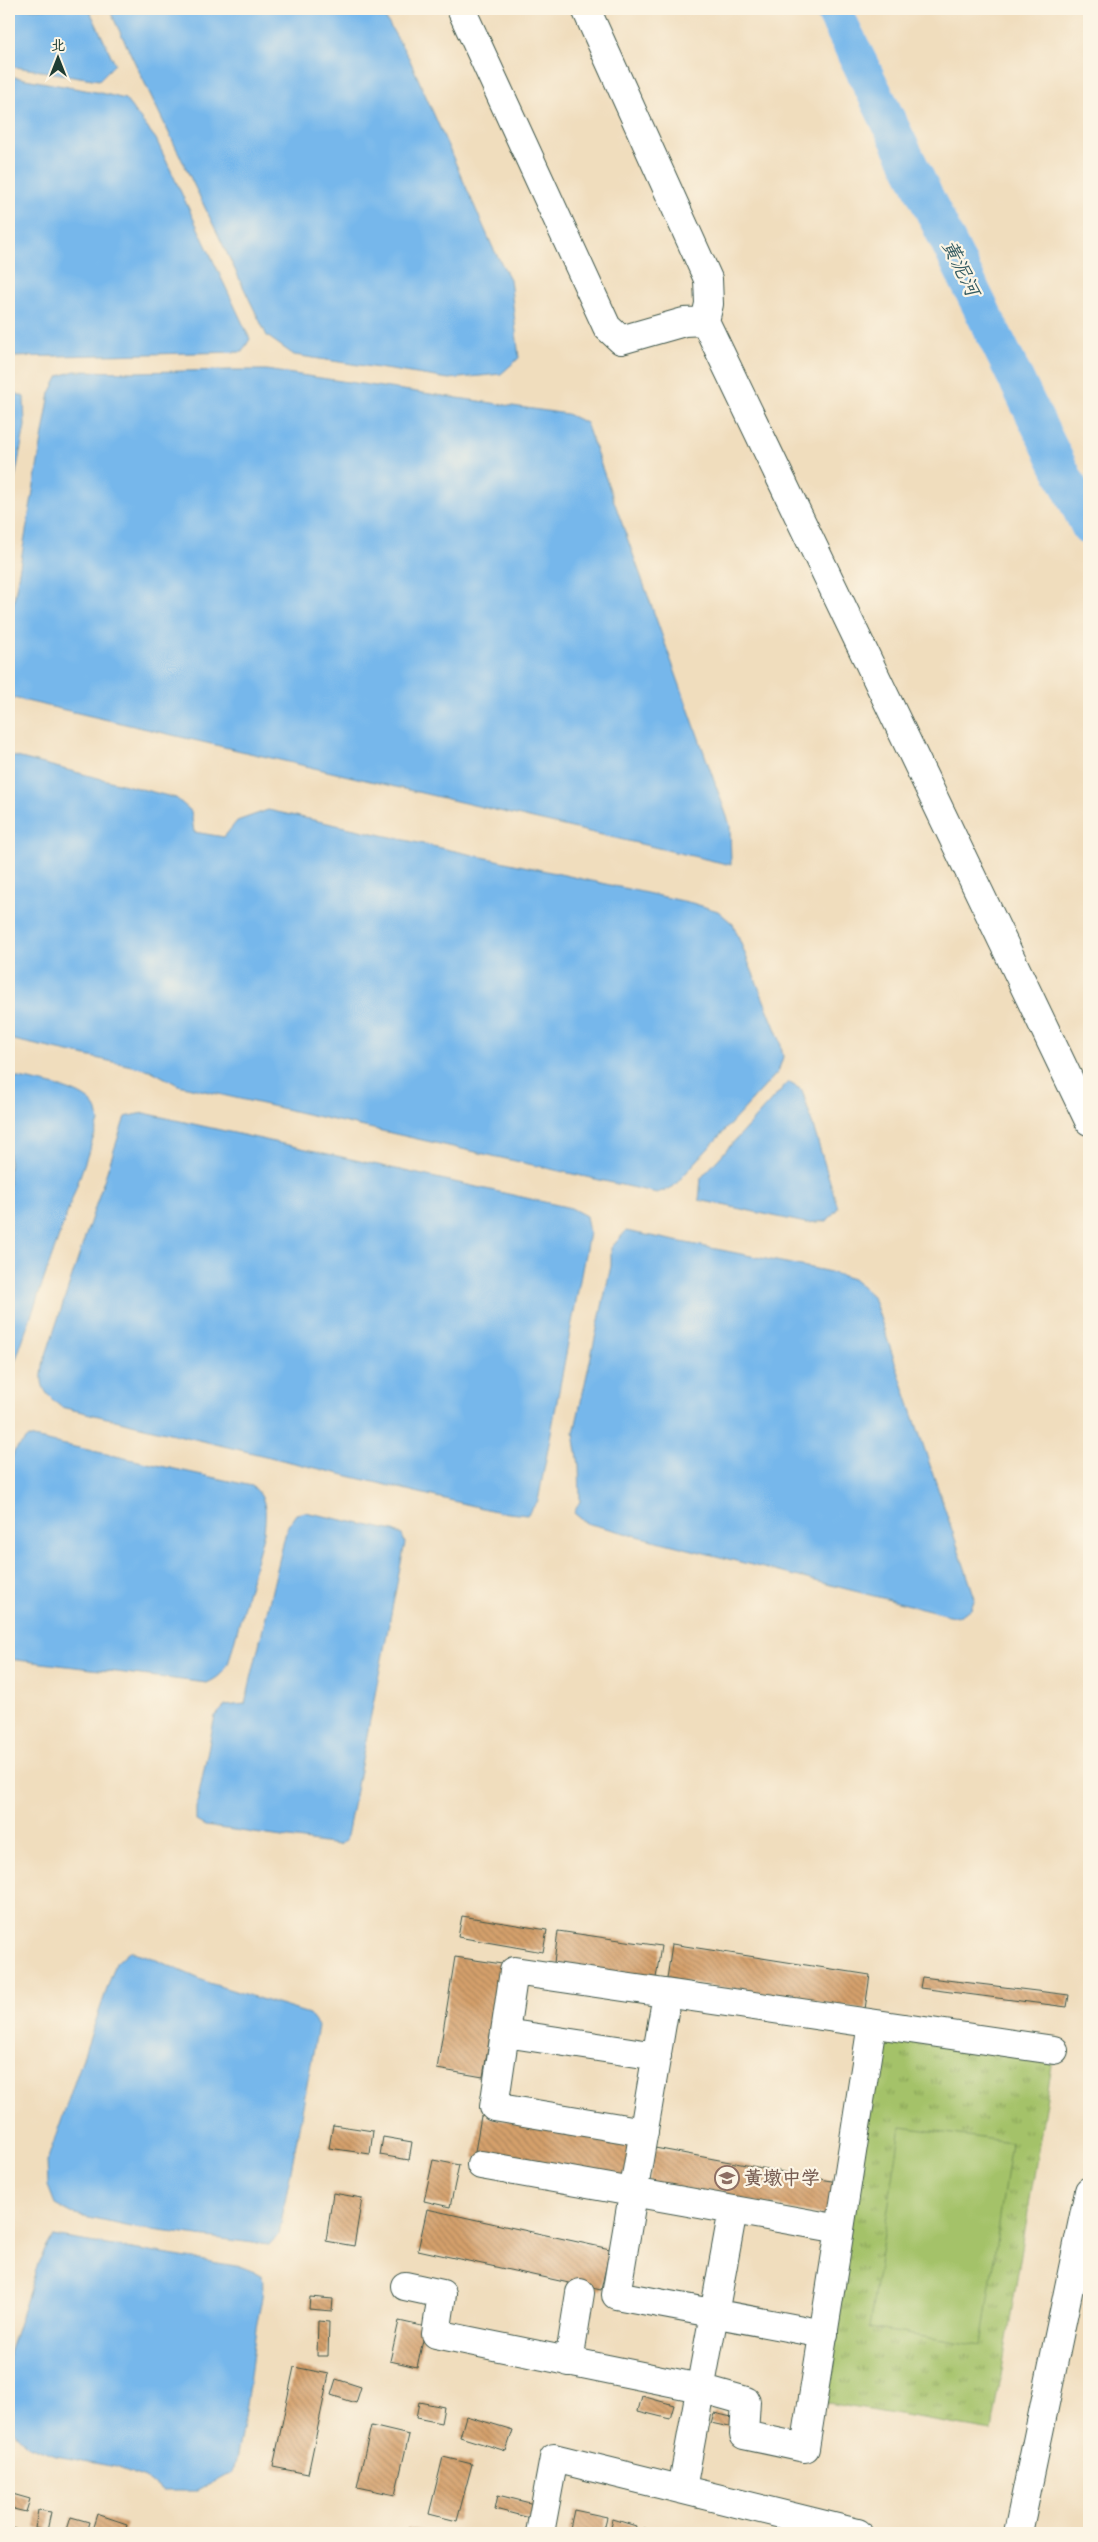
<svg xmlns="http://www.w3.org/2000/svg" width="1098" height="2542" font-family="'Comic Neue','LXGW WenKai TC',sans-serif">
<style>
.park{fill:url(#park-tufts);stroke:#62804e}
.pitch{fill:#a4c269;stroke:#62804e}
.water{fill:#76b7eb;stroke:#4a7a90}
.lines{fill:none;stroke-linecap:round;stroke-linejoin:round}
.river{stroke:#76b7eb;stroke-width:36}
.building{fill:url(#building-back-hatch)}
.minor-casing{stroke:#3e5549;stroke-width:30}
.minor{stroke:#fff;stroke-width:28}
.labels{text-anchor:middle;dominant-baseline:central;stroke-width:4.5;stroke-linejoin:round;paint-order:stroke}
.education-label{font-size:19px;font-weight:bold;fill:#785e54;stroke:#fcf5e5;text-anchor:start}
.water-label{font-size:20px;font-style:italic;fill:#355c62;stroke:#fcf5e5}
</style>
<defs>
<pattern id="park-tufts" width="24" height="20" patternUnits="userSpaceOnUse" patternTransform="scale(1.25)"><rect width="24" height="20" fill="#a4c269"/><path d="M3 7l-1-3M5 7V3M7 7l1-3M15 17l-1-3M17 17v-4M19 17l1-3" fill="none" stroke="#859f57"/></pattern>
<pattern id="building-back-hatch" width="6" height="6" patternUnits="userSpaceOnUse" patternTransform="scale(1.25)"><rect width="6" height="6" fill="#d5a06c"/><path d="M-1 5l2 2M0 0l6 6M5-1l2 2" fill="none" stroke="#ac845a"/></pattern>
</defs>
<rect width="100%" height="100%" fill="#fcf5e5"/>
<filter id="ink" filterUnits="userSpaceOnUse"><feTurbulence type="fractalNoise" baseFrequency=".02" numOctaves="2"/><feDisplacementMap in="SourceGraphic" scale="10" xChannelSelector="R" yChannelSelector="G"/><feConvolveMatrix kernelMatrix="1 2 1 2 8 2 1 2 1" color-interpolation-filters="sRGB"/></filter>
<filter id="wash" filterUnits="userSpaceOnUse"><feTurbulence type="fractalNoise" baseFrequency=".0096" numOctaves="4" result="noise"/><feDisplacementMap in="SourceGraphic" scale="20" xChannelSelector="R" yChannelSelector="G"/><feGaussianBlur stdDeviation="1.12" result="paint"/><feColorMatrix in="noise" values="0 0 0 0 0 0 0 0 0 0 0 0 0 0 0 0 0 1.4 0 .05"/><feComposite in="paint" operator="in"/></filter>
<g filter="url(#wash)">
<rect width="100%" height="100%" fill="#f0ddbd"/>
<path class="park" d="M879,2035L1053,2059L992,2431L822,2402Z"/>
<path class="pitch" d="M901,2127L1011,2142L981,2346L869,2328Z"/>
<path class="water" d="M9,9H89L115,64L99,80L9,66Z
M109,9H380L409,58L493,248L510,279L519,358L501,374L449,379L294,355L267,336Z
M9,76L101,93L125,99L156,139L250,339L242,352L9,357Z
M232,370H266L567,414L586,423L730,825L731,865L9,697V629L50,393L59,376L75,371L134,372Z
M9,390L24,397L25,426L9,509Z
M9,755L176,798L191,811L194,832L224,837L237,821L268,810L692,903L718,911L733,924L780,1040L783,1057L778,1072L673,1187L657,1193L178,1085L150,1070L9,1039Z
M9,1076C31,1081 82,1087 95,1107C98,1111 98,1117 99,1122L9,1379Z
M788,1082L802,1090L838,1208L827,1221L806,1223L699,1200L701,1178Z
M144,1113L571,1208L586,1216L589,1233L538,1501L527,1515L499,1512L61,1407C42,1391 39,1386 44,1361L125,1117Z
M626,1231L826,1271L853,1279L873,1297L971,1586L975,1598L971,1609L957,1617L586,1523L574,1513L580,1501L579,1465L574,1433L611,1266V1248Z
M29,1437L252,1486C268,1498 266,1513 264,1532L229,1661C224,1673 218,1678 207,1683L9,1659V1469L14,1451Z
M305,1512L394,1531L402,1535L405,1543L346,1841L338,1845L205,1826L196,1821V1808L215,1716L225,1706L245,1704L287,1527L296,1514Z
M129,1951L147,1956L209,1983L309,2014L318,2026L279,2234L269,2245L136,2228L75,2215L55,2204L48,2186L47,2161L116,1963Z
M53,2236L242,2267L262,2275C265,2293 259,2310 256,2328C250,2376 245,2424 233,2472L197,2491H162L145,2478L116,2467L56,2456L28,2446L9,2426V2353L39,2261Z"/>
<g class="lines">
<path class="river" d="M833,9L1089,527"/>
</g>
<g id="blocks">
<path class="building" d="M462,1916L547,1930L543,1952L458,1937Z
M558,1931L661,1946L656,1978L554,1963Z
M672,1944L870,1975L865,2009L667,1979Z
M455,1957L502,1964L483,2077L437,2069Z
M922,1977L1069,1995L1067,2007L920,1988Z
M481,2116L634,2142L626,2184L474,2158Z
M333,2125L373,2131L370,2154L329,2148Z
M383,2137L412,2142L409,2160L380,2155Z
M655,2148L837,2182L830,2216L649,2182Z
M433,2160L459,2165L450,2207L424,2201Z
M333,2193L362,2198L354,2246L326,2241Z
M427,2209L610,2249L601,2290L418,2250Z
M310,2297L333,2299L332,2311L309,2309Z
M318,2321L329,2322L328,2356H317Z
M399,2321L426,2327L417,2367L390,2361Z
M294,2367L329,2374L308,2474L273,2467Z
M336,2379L361,2387L356,2403L331,2395Z
M642,2396L674,2405L670,2419L638,2411Z
M419,2402L444,2407L441,2423L416,2418Z
M714,2413L736,2418L734,2428L711,2423Z
M466,2416L513,2430L506,2451L460,2437Z
M371,2426L409,2435L395,2495L357,2487Z
M443,2457L472,2464L457,2521L429,2514Z
M9,2493L30,2499L26,2512L9,2508Z
M498,2495L538,2505L534,2519L495,2509Z
M38,2510L51,2512L47,2531L35,2528Z
M574,2510L607,2517L603,2533H569Z
M97,2514L127,2524L124,2533H103L92,2530Z
M71,2517L89,2522L86,2533H66Z
M613,2519L636,2526L634,2533H609Z
M9,2527L29,2533H9Z
M408,2527L432,2533H406Z
M644,2528L664,2533H642Z"/>
</g>
</g>
<g filter="url(#ink)">
<use href="#blocks" fill-opacity="0" stroke="#3e5549" stroke-width="1"/>
<g class="lines">
<defs>
<path id="minor" d="M461,9L607,327L621,340L684,322L705,321L1089,1121
M586,9L708,279L709,304L705,321
M667,1994L616,2295L824,2334
M505,2033L657,2056
M644,2132L494,2107L514,1971L1054,2050
M481,2165L840,2229L872,2024
M405,2286L442,2294L436,2334L700,2388L746,2401L744,2435L805,2448L840,2229
M569,2362L580,2293
M682,2489L733,2210
M540,2533L554,2458L858,2533
M1018,2533L1089,2191"/>
</defs>
<use href="#minor" class="minor-casing"/>
<use href="#minor" class="minor"/>
</g>
</g>
<defs>
<symbol id="school-ring" viewBox="-11 -11 22 22"><circle r="9.5" fill="#fcf5e5" stroke="#8d6e63" stroke-width="1.5"/><path d="M0-5L7-2L0 1L-7-2ZM-4 1L0 2.5L4 1V4Q0 6-4 4Z" fill="#8d6e63"/></symbol>
</defs>
<g fill-rule="evenodd">
<use href="#school-ring" x="713" y="2164" width="28" height="28"/>
</g>
<g class="labels">
<g class="education-label">
<text x="744" y="2178">黄墩中学</text>
</g>
<g class="water-label">
<text transform="translate(961 268) rotate(64)">黄泥河</text>
</g>
</g>
<rect width="1098" height="2542" fill="none" stroke="#fcf5e5" stroke-width="30"/>
<g transform="translate(58 58)" stroke="#fcf5e5" stroke-width="4" paint-order="stroke">
<path d="M0-4L9 19L0 12L-9 19Z" fill="#1f3d34"/>
<text y="-8" font-size="14" font-weight="bold" text-anchor="middle" fill="#1f3d34">北</text>
</g>
</svg>
